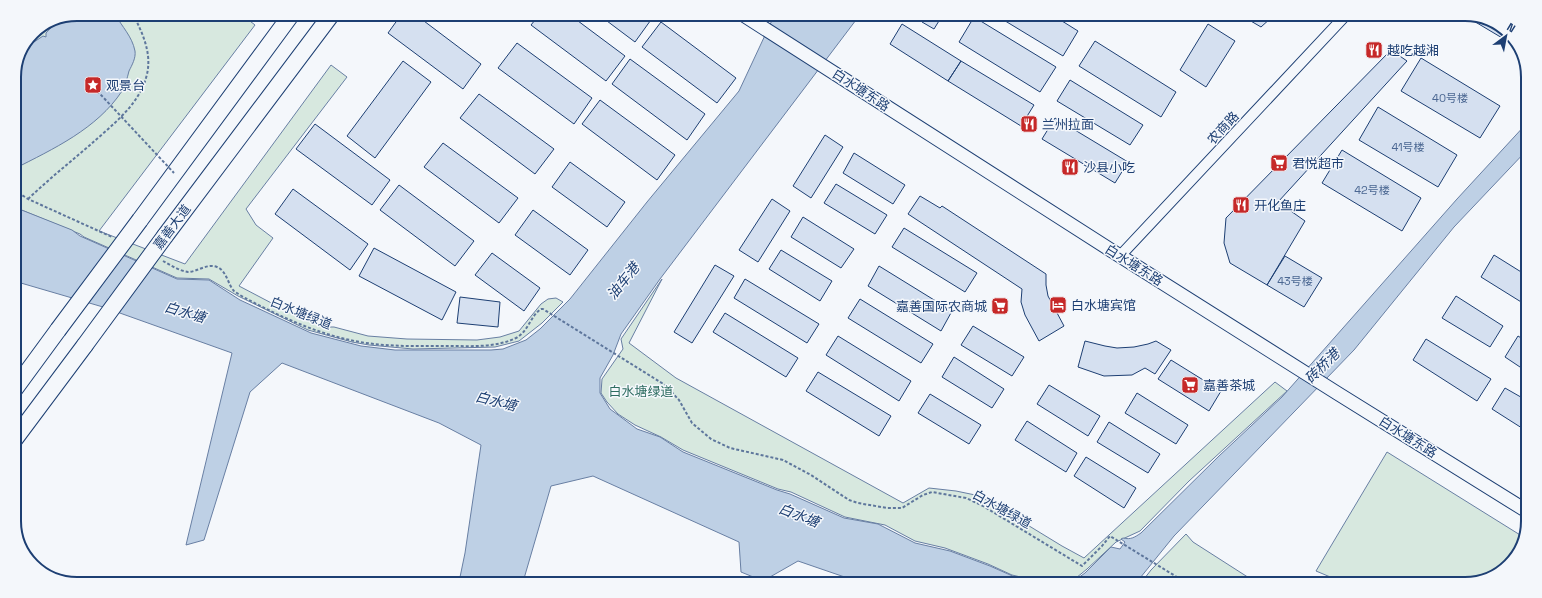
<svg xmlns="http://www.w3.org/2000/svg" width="1542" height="598" font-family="'Space Grotesk','Noto Sans SC',sans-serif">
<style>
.green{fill:#d7e8df;stroke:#687fa3}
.water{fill:#bed0e5;stroke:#687fa3}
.building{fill:#d5e0f0;stroke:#1d3f73}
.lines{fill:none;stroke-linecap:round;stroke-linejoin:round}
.minor-casing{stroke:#1d3f73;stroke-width:12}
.tertiary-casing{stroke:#1d3f73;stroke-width:15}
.primary-casing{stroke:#1d3f73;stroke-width:18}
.path{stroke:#5e769c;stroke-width:2;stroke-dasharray:3 2;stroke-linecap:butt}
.minor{stroke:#f4f7fb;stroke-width:10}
.tertiary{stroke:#f4f7fb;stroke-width:13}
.primary{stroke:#f4f7fb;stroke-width:16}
.primary-bridge-casing{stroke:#1d3f73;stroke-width:18;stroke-linecap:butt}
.path-bridge{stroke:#5e769c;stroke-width:2;stroke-dasharray:3 2;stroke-linecap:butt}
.primary-bridge{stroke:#f4f7fb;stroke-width:16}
.labels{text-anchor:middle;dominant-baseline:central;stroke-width:3;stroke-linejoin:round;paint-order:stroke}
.number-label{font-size:11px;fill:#4b6792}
.poi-label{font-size:13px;fill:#1d3f73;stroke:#f4f7fb;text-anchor:start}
.street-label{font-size:13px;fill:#1d3f73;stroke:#f4f7fb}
.park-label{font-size:13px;fill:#2c6c60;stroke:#f4f7fb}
.water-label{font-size:14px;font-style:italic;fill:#1d3f73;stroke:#f4f7fb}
.rim{fill:none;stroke:#1d3f73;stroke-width:2}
</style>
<rect width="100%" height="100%" fill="#f4f7fb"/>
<path class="green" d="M77,14H241L255,25L99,231L185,264L331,65L347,77L246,209L256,225L273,238L239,286L279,307L326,327H334L368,336L407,339L477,340L500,337L519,331L541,304L548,299L556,298L563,302L542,323L519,341L495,347L413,349L369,345L352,342L308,330L238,296L209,279L177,278L84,237L80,234L14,207V73L32,32Z
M662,279L629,343L676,378L903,503L929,488L956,491L980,496L1062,546L1084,558L1275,382L1287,391L1189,481L1140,531L1116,542L1087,569L1076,578L1067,582H1042L1012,575L988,564L945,548L915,541L885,525L845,517L791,492L778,489L683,450L661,437L635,425L618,414L607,402L601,393L602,379L623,349L621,339Z
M1387,452L1525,538V542L1503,571L1466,584H1347L1316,571Z
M1186,534L1193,542L1257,583H1141L1151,570Z"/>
<path class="water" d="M77,14H115C122,27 132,36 135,51C136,58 132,65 129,71C127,78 126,85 122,91C97,129 53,149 14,169V73L25,48L43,36L46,37V33L56,22Z
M774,16H859L660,279L621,334L613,355L600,378V393L610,409L637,429L660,437L683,452L777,490L790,494L844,518L878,524L915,543L950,551L990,566L1017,578L1044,583H862L798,561L763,581L741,572L739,542L593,476L551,486L523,582H459L465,553L481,445L439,423L282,363L250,392L204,540L186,545L232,353L103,307L14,281V207L72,230L80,236L177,279L209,280L240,300L311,333L361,346L395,350H491L503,349L526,340L540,329L570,299L647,202L739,91Z
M1527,123V150L1454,227L1354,350L1174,536L1136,583H1071L1085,573L1111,547L1120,549L1125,542L1121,539L1123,538C1131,540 1135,537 1141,533L1219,456L1282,397L1457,199Z"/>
<path class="building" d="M401,15H416L481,64L463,89L388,33Z
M539,15H570L625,56L606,81L531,25Z
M599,15H651L653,17L635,42Z
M926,16H942L934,29L922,22Z
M997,16H1054L1078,31L1063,56Z
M974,17L1056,67L1040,92L959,42Z
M1244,17H1272L1261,27Z
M1467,17H1486L1515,38L1519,48Z
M661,22L736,78L717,103L642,47Z
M902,24L961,61L948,81L890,44Z
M1208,24L1235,41L1206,87L1180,70Z
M1095,41L1176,92L1161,117L1079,66Z
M517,43L592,98L574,124L498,68Z
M1391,50L1407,61L1278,202L1305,221L1267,285L1230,263L1224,243L1226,218Z
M1421,58L1500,106L1480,138L1401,91Z
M630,59L705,114L687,140L612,84Z
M403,61L431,82L375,158L347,136Z
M961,61L1034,105L1021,126L948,81Z
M1070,80L1143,125L1130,145L1057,101Z
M479,94L554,149L535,174L460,118Z
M600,100L675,155L657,180L582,124Z
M1378,107L1457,155L1438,187L1359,140Z
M1055,118L1128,162L1115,183L1042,139Z
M315,124L390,180L372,205L296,149Z
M825,135L843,147L811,198L793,186Z
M443,143L518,198L499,223L424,167Z
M1342,150L1421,198L1402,231L1322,183Z
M854,153L905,185L893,204L843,173Z
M570,162L625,202L607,227L552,187Z
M836,184L887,215L875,234L824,203Z
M399,185L474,241L455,266L380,210Z
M293,189L368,244L350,270L275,214Z
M920,196L940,208L942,206L1046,274V285L1048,296L1064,326L1039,341L1025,315L1021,302L1022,289L908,214Z
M772,199L790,211L758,262L739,250Z
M533,210L588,250L570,275L515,235Z
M803,217L854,249L841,268L791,237Z
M1527,225V236L1522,233Z
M904,228L977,273L965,292L892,247Z
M374,248L456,292L442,320L359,276Z
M781,250L832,281L820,301L769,269Z
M492,253L540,288L524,311L475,275Z
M1494,255L1526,275V305L1481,277Z
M1285,256L1322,278L1304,307L1267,285Z
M715,265L734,276L692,343L674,332Z
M879,266L952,311L941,331L868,286Z
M745,279L819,324L807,343L734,298Z
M1456,296L1503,326L1490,347L1442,318Z
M460,297L500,302L498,327L457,323Z
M860,299L933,344L921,363L848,318Z
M725,313L798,358L786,377L713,332Z
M973,326L1024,357L1012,376L961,345Z
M838,336L911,381L899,401L826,355Z
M1518,336L1526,341V371L1505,357Z
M1426,339L1491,379L1477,401L1413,360Z
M1085,341L1105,346L1117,348L1134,347L1148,344L1156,341L1171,350L1155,374L1145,368L1132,375L1104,376L1078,367Z
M954,357L1004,389L992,408L942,377Z
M1171,360L1221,391L1209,411L1158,379Z
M818,372L891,416L879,436L806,391Z
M1049,385L1100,416L1088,436L1037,404Z
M1505,388L1526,400L1525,430L1492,409Z
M1137,393L1188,425L1176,444L1125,413Z
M930,394L981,425L969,444L918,413Z
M1027,421L1077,453L1066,472L1015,440Z
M1109,422L1160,454L1148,473L1097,442Z
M1086,457L1136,488L1124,508L1074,476Z"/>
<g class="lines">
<defs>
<path id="minor" d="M1120,256L1344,17"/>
<path id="tertiary" d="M745,16L1120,256L1337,393L1525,510"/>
<path id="primary" d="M140,220L291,15
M165,236L331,15
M14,390L58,330
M14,440L85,345"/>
</defs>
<use href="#minor" class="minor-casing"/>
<use href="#tertiary" class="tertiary-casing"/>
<use href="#primary" class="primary-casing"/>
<path class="path" d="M14,190L28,199L112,237
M28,199C48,180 69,163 90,145C111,126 138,106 146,78C153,55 143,34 133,14
M163,261C170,265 180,271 188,272C197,272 207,263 217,267C227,271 228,285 234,291C238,294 243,297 247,299C283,318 320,335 360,342C389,347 418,346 447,346C470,346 495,348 516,338C529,331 530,316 541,309H543L665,385L679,400L692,423L711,439L730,448L783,460L811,475L849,500L858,503L887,508H902L923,495L932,492L966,498L983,506L1082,566L1102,546L1110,536L1185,582"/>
<use href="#minor" class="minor"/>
<use href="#tertiary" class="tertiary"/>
<use href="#primary" class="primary"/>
<defs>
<path id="primary-bridge" d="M58,330L140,220
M85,345L165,236"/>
</defs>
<use href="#primary-bridge" class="primary-bridge-casing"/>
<path class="path-bridge" d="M87,80L174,173"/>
<use href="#primary-bridge" class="primary-bridge"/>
</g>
<defs>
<symbol id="restaurant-square" viewBox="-11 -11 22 22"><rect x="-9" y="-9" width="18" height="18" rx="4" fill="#c62828" stroke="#f4f7fb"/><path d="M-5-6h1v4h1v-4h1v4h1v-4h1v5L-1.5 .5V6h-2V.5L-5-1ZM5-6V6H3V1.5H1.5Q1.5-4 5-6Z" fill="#fff"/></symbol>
<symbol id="sight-square" viewBox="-11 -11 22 22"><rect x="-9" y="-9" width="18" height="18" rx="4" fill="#c62828" stroke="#f4f7fb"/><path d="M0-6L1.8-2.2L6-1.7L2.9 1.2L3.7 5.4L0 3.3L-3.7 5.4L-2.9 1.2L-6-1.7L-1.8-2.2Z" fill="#fff"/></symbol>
<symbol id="supermarket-square" viewBox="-11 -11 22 22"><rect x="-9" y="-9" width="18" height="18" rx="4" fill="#c62828" stroke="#f4f7fb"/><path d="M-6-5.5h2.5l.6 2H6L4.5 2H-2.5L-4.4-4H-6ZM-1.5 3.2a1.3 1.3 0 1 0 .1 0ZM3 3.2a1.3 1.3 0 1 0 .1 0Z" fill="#fff"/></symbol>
<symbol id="hotel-square" viewBox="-11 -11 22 22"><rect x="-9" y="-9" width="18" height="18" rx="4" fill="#c62828" stroke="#f4f7fb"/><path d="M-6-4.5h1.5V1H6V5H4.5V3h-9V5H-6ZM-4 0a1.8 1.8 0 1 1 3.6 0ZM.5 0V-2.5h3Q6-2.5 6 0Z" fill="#fff"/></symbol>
</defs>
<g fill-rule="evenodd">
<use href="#restaurant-square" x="1364" y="40" width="20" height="20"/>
<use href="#sight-square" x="83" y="75" width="20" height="20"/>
<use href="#restaurant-square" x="1019" y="114" width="20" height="20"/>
<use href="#supermarket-square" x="1269" y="153" width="20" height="20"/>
<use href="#restaurant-square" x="1060" y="157" width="20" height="20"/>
<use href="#restaurant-square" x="1231" y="195" width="20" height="20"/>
<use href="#hotel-square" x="1048" y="295" width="20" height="20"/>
<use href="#supermarket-square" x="990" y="296" width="20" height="20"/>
<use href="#supermarket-square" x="1180" y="375" width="20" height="20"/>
</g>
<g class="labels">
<g class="number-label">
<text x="1450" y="98">40号楼</text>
<text x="1408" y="147">41号楼</text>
<text x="1372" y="190">42号楼</text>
<text x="1295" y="281">43号楼</text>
</g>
<g class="poi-label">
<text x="1387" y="50">越吃越湘</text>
<text x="106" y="85">观景台</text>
<text x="1042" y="124">兰州拉面</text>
<text x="1292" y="163">君悦超市</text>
<text x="1083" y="167">沙县小吃</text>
<text x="1254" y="205">开化鱼庄</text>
<text x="1071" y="305">白水塘宾馆</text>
<text x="987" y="306" text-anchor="end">嘉善国际农商城</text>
<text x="1203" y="385">嘉善茶城</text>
</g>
<g class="street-label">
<text transform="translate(861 90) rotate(33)">白水塘东路</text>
<text transform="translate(1223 128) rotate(-47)">农商路</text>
<text transform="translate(172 227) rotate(-53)">嘉善大道</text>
<text transform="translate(1134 265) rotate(32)">白水塘东路</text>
<text transform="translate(301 313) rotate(22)">白水塘绿道</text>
<text transform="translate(1408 437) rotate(32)">白水塘东路</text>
<text transform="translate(1002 509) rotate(29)">白水塘绿道</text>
</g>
<g class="park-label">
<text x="641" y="391">白水塘绿道</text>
</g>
<g class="water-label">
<text transform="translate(623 281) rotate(-51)">油车港</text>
<text transform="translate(185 312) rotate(16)">白水塘</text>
<text transform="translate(1322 366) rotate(-45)">砖桥港</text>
<text transform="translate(496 401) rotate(14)">白水塘</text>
<text transform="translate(799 515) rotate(21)">白水塘</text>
</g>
</g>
<path d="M0 0H1542V598H0ZM77 21H1465A56 56 0 0 1 1521 77V521A56 56 0 0 1 1465 577H77A56 56 0 0 1 21 521V77A56 56 0 0 1 77 21Z" fill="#f4f7fb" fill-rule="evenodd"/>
<path class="rim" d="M77 21H1465A56 56 0 0 1 1521 77V521A56 56 0 0 1 1465 577H77A56 56 0 0 1 21 521V77A56 56 0 0 1 77 21Z"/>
<g transform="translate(1506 36) rotate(32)" stroke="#f4f7fb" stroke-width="3" paint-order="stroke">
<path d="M0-3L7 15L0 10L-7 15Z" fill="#1d3f73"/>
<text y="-6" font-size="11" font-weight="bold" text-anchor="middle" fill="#1d3f73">N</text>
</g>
</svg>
